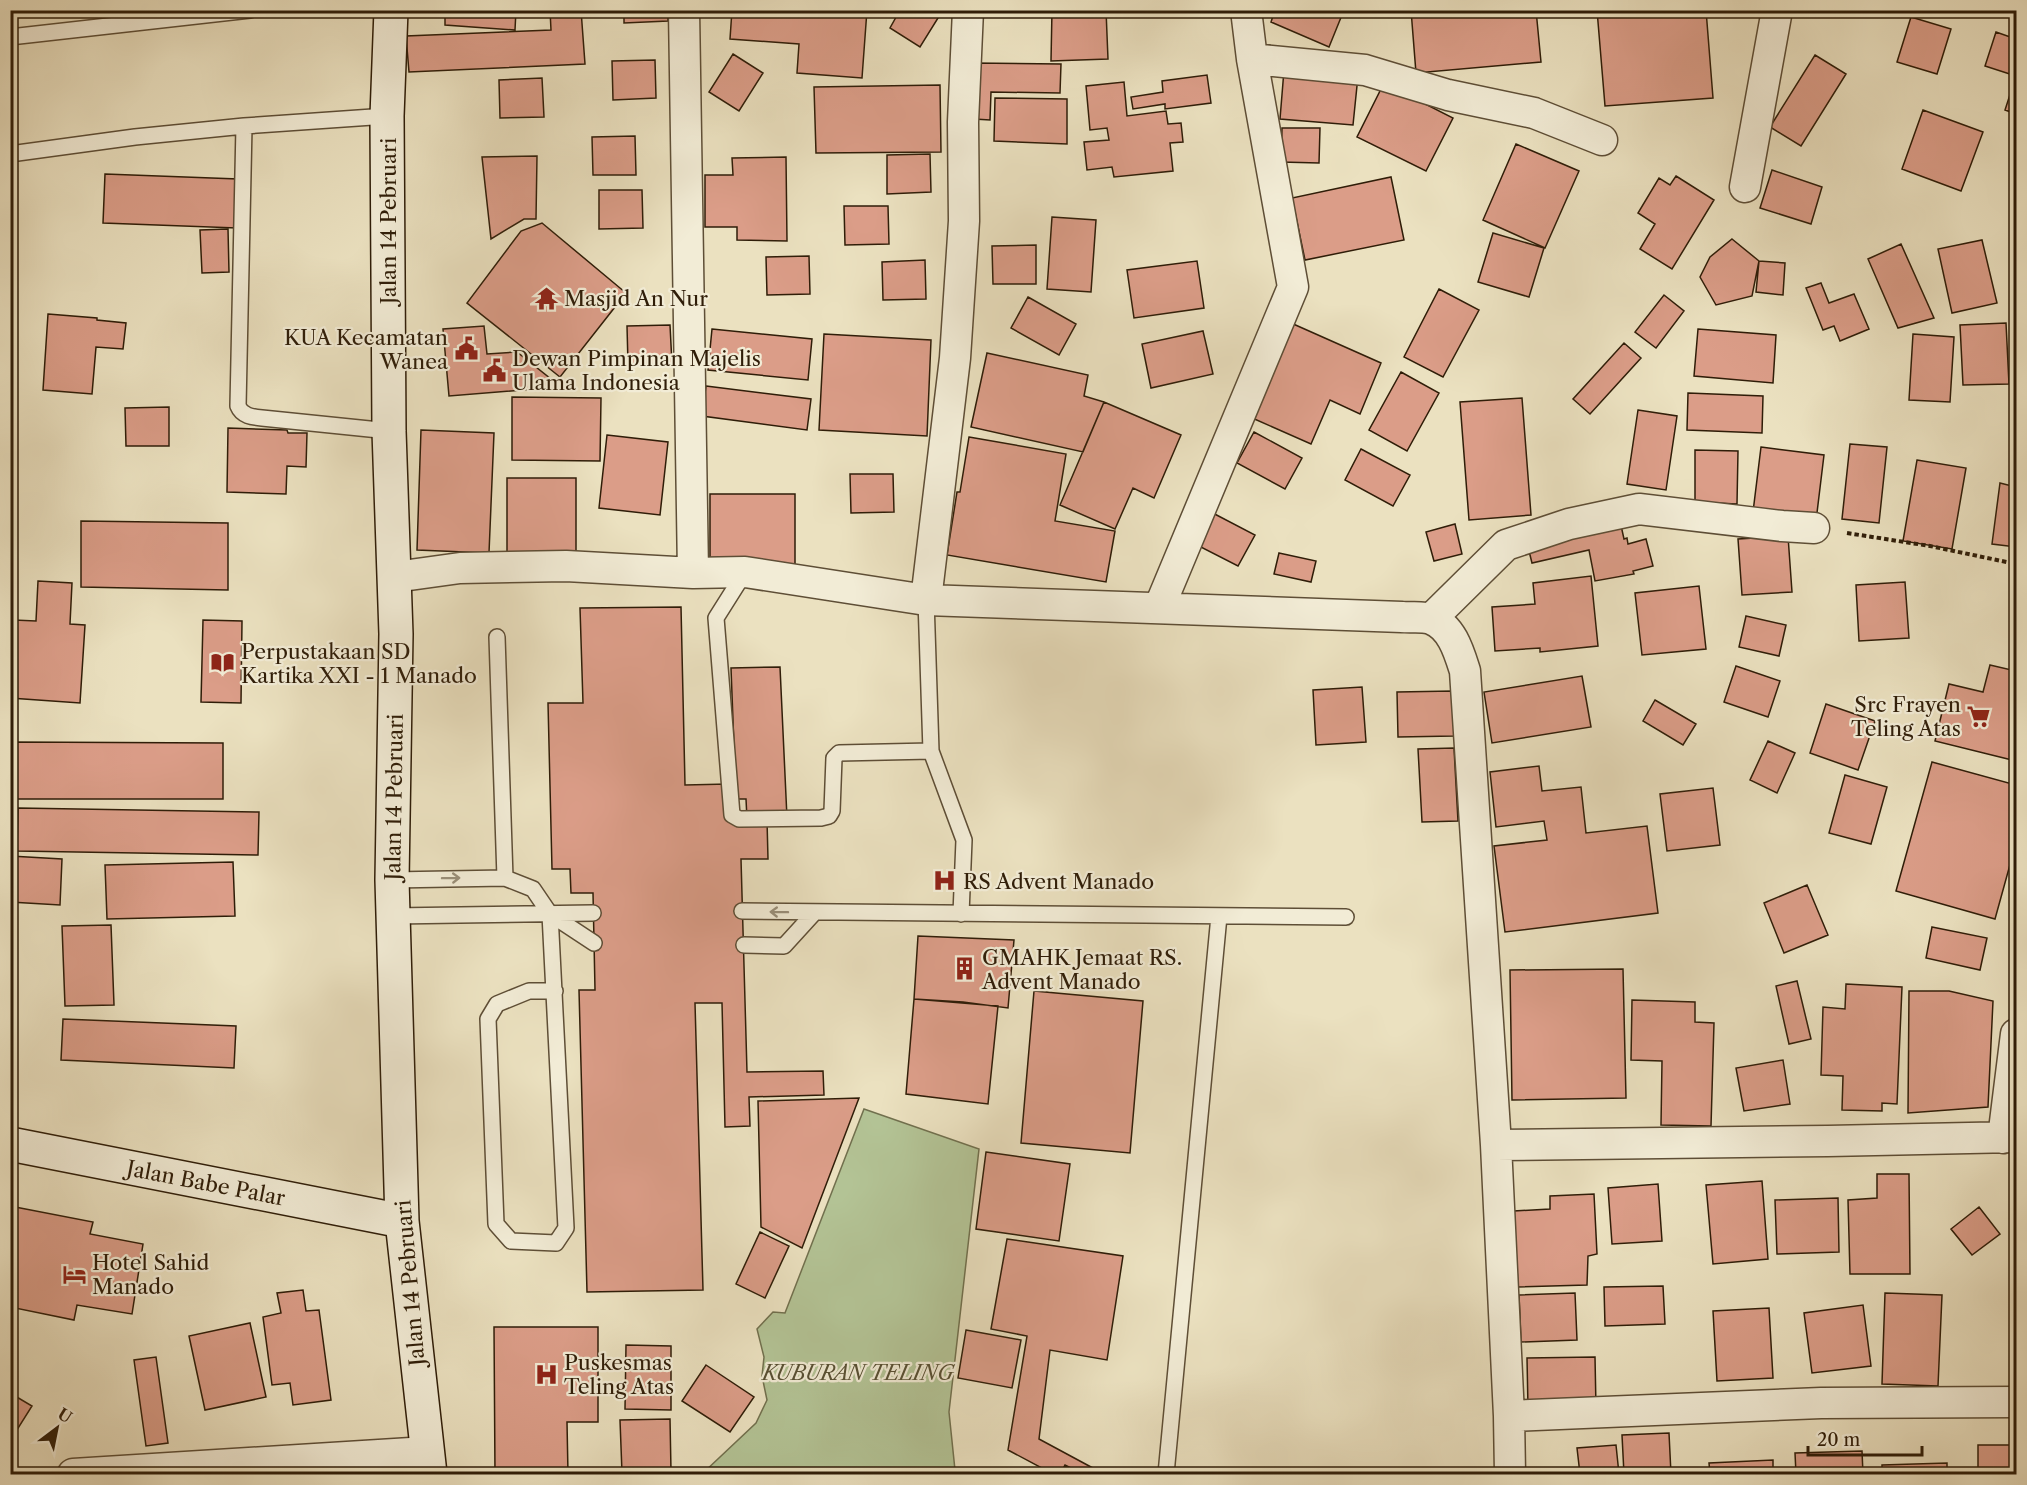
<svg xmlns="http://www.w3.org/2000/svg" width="2027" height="1485" font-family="'Libre Caslon Text',serif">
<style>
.green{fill:#b3c395;stroke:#71704e;stroke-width:1.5}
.building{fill:#db9d88;stroke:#2f1d08;stroke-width:1.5}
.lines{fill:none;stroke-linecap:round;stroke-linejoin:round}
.lane-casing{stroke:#5e4e36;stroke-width:18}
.street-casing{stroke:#5e4e36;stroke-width:33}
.secondary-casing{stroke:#2f1d08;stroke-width:36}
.path{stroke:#2f1d08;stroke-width:4;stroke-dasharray:4.5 3;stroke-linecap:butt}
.lane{stroke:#f2ecd6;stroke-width:15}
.street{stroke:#f2ecd6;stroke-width:30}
.secondary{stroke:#f2ecd6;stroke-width:33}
.oneway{stroke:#9a8f79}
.labels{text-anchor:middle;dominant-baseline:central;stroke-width:4.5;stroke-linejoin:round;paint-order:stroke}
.street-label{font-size:21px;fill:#2f1d08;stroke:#f2ecd6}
.poi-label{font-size:21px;fill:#2f1d08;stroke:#f2ecd6;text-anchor:start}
.park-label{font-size:21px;font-style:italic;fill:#574f32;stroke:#f2ecd6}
</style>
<rect width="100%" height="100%" fill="#ebe1c0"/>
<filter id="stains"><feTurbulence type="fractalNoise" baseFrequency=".00333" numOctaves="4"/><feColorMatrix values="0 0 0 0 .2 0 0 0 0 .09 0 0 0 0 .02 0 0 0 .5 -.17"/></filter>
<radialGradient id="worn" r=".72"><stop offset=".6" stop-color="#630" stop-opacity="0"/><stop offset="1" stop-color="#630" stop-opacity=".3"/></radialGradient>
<path class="green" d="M864,1109L979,1149L949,1412L955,1470L964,1474H702L756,1423L767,1400L762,1376L764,1357L757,1329L773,1312L785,1313Z"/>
<path class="building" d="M445,10H516L515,30L445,25Z
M550,10H581L585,64L409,72L406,36L551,30Z
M624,10H668V21L624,23Z
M732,10H867L862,78L797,73L799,44L730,39Z
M900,10H943L920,47L890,28Z
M1052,10H1106L1108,59L1051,61Z
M1275,10H1344L1329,47L1271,22Z
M1411,10H1536L1541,62L1416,73Z
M1597,10H1706L1713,98L1605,106Z
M1911,17L1951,29L1937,74L1897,62Z
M1996,32L2016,39V114L2005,110L2016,76L1985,66Z
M733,54L763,73L739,111L709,92Z
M1815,55L1846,74L1801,146L1770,127Z
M655,60L656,98L613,100L612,61Z
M972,63L1061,64L1060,93L991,92L990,120L974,119Z
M1284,70L1358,76L1353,125L1280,119Z
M1207,75L1211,103L1165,109V104L1133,109L1131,97L1163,92L1162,81Z
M542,78L544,117L500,118L499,80Z
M1124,82L1127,116L1166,111L1168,124L1181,123L1183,142L1170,143L1173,171L1114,177L1112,167L1087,170L1084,142L1109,140L1107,128L1090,130L1086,86Z
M1384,83L1453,118L1426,171L1357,137Z
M940,85L941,152L816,153L814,87Z
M995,98L1067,99V144L994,141Z
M1923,110L1983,132L1961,191L1902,169Z
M1282,128H1320L1319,163L1281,162Z
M635,136L636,175H593L592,137Z
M1516,144L1579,171L1545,248L1483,220Z
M930,154L931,192L887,194V155Z
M537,156L536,219H524L491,239L482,157Z
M786,157L787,241L737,240V227H705V175H733L732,158Z
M1772,170L1822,187L1811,224L1760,208Z
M105,174L238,179L237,228L103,223Z
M1676,176L1714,200L1672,269L1640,249L1655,224L1638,213L1659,178L1670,185Z
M1391,177L1404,240L1305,260L1292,198Z
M599,190H642L643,228L599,229Z
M844,206H888L889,244L845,245Z
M1052,217L1096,220L1091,292L1047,289Z
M542,223L626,293L560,377L467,303L521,231Z
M228,229L229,272L202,273L200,230Z
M1493,233L1544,248L1529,297L1478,282Z
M1732,239L1759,261L1752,296L1716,305L1700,277L1710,257Z
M1982,240L1997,303L1952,313L1938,249Z
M1901,244L1934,318L1898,328L1868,259Z
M1036,245V284H993L992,246Z
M809,256L810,294L767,295L766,257Z
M925,260L926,299L883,300L882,262Z
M1197,261L1204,308L1134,318L1127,270Z
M1759,261L1785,263L1783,295L1756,292Z
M1821,283L1829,303L1854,294L1869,329L1840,341L1834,326L1823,330L1806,288Z
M1439,289L1479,310L1443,377L1404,357Z
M1664,295L1684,311L1656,348L1635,332Z
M1028,297L1076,324L1059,355L1011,328Z
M48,314L97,318V320L126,323L123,349L96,347L92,394L43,390Z
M1291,323L1381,363L1360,414L1330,400L1311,444L1250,417Z
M2006,323L2009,384L1963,385L1960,325Z
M670,325L672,364H628L627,326Z
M484,326L487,354L517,352L561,387L449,396L443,329Z
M712,329L812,339L808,380L708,370Z
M1698,329L1776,335L1773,383L1694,376Z
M1203,331L1213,374L1151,388L1142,344Z
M824,334L931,340L927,436L819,430Z
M1913,334L1954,337L1950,402L1909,400Z
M1624,343L1641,358L1590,414L1573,399Z
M987,353L1088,375L1084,396L1104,402L1083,452L971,427Z
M1401,372L1439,393L1407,451L1369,430Z
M706,386L811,399L807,430L702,416Z
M1688,393L1763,396L1762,433L1687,430Z
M512,397L601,398L600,461L512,460Z
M1522,398L1531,515L1469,520L1460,402Z
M1104,402L1181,435L1154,498L1133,488L1115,529L1060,505Z
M169,407V446H126L125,408Z
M1638,410L1677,416L1666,490L1627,484Z
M228,428L287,430L288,433H307L306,467L287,466L286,494L227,492Z
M421,430L494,433L489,553L417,550Z
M1254,432L1302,458L1285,489L1237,463Z
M607,435L668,442L660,515L599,508Z
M969,437L1066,454L1055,521L1115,531L1106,582L947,555L957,492H960Z
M1850,444L1887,447L1879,523L1842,519Z
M1761,447L1824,455L1816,521L1753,512Z
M1361,449L1410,475L1393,506L1345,480Z
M1695,450L1738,451L1737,504L1695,502Z
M1917,460L1966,468L1952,549L1903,541Z
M850,474H893L894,512L851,513Z
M507,478H576V555L507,554Z
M2000,483L2016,487V547L1992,544Z
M710,494H795V565L710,564Z
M1207,510L1255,535L1238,566L1189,541Z
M81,521L228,523V590L81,587Z
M1620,521L1624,539L1627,538L1628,544L1646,539L1653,566L1633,571L1634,574L1595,581L1589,550L1532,563L1527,543Z
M1455,524L1462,554L1434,561L1426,532Z
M1788,536L1792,592L1742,595L1738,539Z
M1279,553L1316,561L1311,582L1274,574Z
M1591,576L1598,646L1540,652V648L1495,651L1492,607L1535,604L1533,583Z
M38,581L72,583L70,624L85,625L80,703L10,698L14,620L36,621Z
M1905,582L1909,638L1859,641L1856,585Z
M1699,586L1706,649L1642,655L1635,593Z
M681,607L685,785L728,784L729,820H767L768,859H741L747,1072L823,1071L824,1095L749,1097L750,1126L725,1127L722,1003H695L703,1290L587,1292L579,990H595L593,893H571L570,869H552L548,703H583L580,608Z
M1746,616L1786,625L1779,656L1739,647Z
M203,620L242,621L241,703L201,702Z
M1990,665L2016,671V761L1935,741L1949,684L1983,692Z
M1736,666L1780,681L1768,717L1724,702Z
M780,667L787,818L747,819L746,799H736L731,668Z
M1582,676L1591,727L1492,743L1484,692Z
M1362,687L1366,742L1316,745L1313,690Z
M1453,691L1454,736L1398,737L1397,692Z
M1655,700L1696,724L1683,745L1643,721Z
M1826,704L1875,721L1858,770L1810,753Z
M1768,741L1795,753L1777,793L1750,780Z
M10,742L223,743V799H10Z
M1454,748L1458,821L1422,822L1418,749Z
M1932,762L2016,785V843L1995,919L1896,891Z
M1539,766L1542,791L1581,787L1586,833L1647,826L1658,913L1505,932L1494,846L1547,840L1544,821L1496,827L1490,772Z
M1845,775L1887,787L1871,844L1829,833Z
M1713,788L1720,845L1667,851L1660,794Z
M18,808L259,812L258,855L17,851Z
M10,856L62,859L60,905L10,902Z
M233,862L235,916L107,919L105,865Z
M1807,885L1828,935L1784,953L1764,903Z
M111,925L114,1005L65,1006L62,926Z
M1932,927L1987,938L1980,970L1926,958Z
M918,936L1014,940L1008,1008L963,1002L914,999Z
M1623,969L1626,1098L1512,1100L1510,970Z
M1797,981L1811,1039L1789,1044L1776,986Z
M1846,984L1902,987L1897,1104L1882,1103V1111L1842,1110L1843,1076L1821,1075L1823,1007L1845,1009Z
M1034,991L1143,1001L1130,1153L1021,1143Z
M1909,991H1949L1993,1001L1988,1107L1908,1113Z
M914,999L998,1006L988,1104L906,1094Z
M1632,1000L1695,1002V1022L1714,1023L1711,1126L1661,1125L1662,1061L1631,1060Z
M63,1019L236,1026L234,1068L61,1060Z
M1783,1060L1790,1104L1744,1111L1736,1068Z
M859,1098L802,1248L761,1227L758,1101Z
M986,1152L1070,1164L1059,1241L976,1229Z
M1877,1174H1909L1910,1274H1850L1848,1200L1877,1198Z
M1762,1181L1768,1259L1713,1264L1706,1185Z
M1658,1184L1662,1241L1612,1244L1608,1188Z
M1594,1194L1597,1254L1588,1256L1587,1285L1518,1287L1514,1211L1550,1209V1196Z
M1838,1198L1839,1252L1777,1254L1775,1200Z
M10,1206L93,1222L90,1234L143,1244L132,1314L77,1305L74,1320L10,1307Z
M1979,1207L2000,1234L1972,1255L1951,1229Z
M760,1232L789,1246L765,1298L736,1284Z
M1007,1239L1123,1256L1107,1360L1050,1350L1039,1439L1104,1474H1083L1065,1465L1060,1474H1053L1008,1450L1027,1336L991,1329Z
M1663,1286L1665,1324L1605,1326L1604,1287Z
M303,1290L306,1311L319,1310L331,1400L293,1405L290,1383L272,1385L263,1317L281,1313L277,1293Z
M1575,1293L1577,1340L1521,1342L1519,1295Z
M1885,1293L1942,1295L1938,1386L1882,1384Z
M1863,1305L1871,1366L1812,1373L1804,1313Z
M1769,1308L1773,1378L1717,1381L1713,1311Z
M250,1323L266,1397L205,1410L189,1336Z
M494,1327H598V1422H567L568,1474H495Z
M966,1330L1021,1340L1012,1388L958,1378Z
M626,1345L671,1346V1410L625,1409Z
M156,1357L168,1443L146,1446L134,1360Z
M1595,1357L1596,1408H1528L1527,1358Z
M706,1365L754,1397L730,1432L682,1401Z
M10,1393L32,1406L10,1441Z
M670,1419L671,1471L622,1473L620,1420Z
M1669,1433L1671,1474H1624L1622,1435Z
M1616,1445L1619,1474H1580L1577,1448Z
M1978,1445H2016V1474H1978Z
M1862,1451L1863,1474H1796L1795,1453Z
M1773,1460V1474H1710L1709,1463Z
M1947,1463V1474H1882V1465Z"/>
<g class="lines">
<defs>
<path id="lane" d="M10,37L250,10
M244,126L387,116
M10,154L135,137L244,126L238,406C242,416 252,417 262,418L389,431
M745,572L716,618L732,815L739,819L821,818L829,816L832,811L834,758L839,753L931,751L926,600
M497,637L505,878
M931,751L964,840L961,914
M392,880L505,878L533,889L550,914L594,943
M742,911L1346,917
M550,914L566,1228L556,1243L511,1241L496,1224L488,1019L497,1004L529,991H555
M393,916L593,913
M744,945L784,946L815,912
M1166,1474L1219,916"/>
<path id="street" d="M684,10L693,573
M968,10L963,122L964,221L955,358L926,600L1402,617C1410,618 1423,616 1431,619C1452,627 1459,652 1465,671L1496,1145L1509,1416L1510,1474
M1252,59L1365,70L1448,95L1534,113L1602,140
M1745,187L1777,10
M395,577L460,568L566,566L693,573L745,572L926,600
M1159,608L1293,287L1252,59L1246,10
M1431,619L1506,545L1569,524L1639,509L1782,526L1814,528
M2003,1138L2016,1034
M1496,1145L1828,1141L2016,1137
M1509,1416L1821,1403L2016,1402
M73,1474L427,1452"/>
<path id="secondary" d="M391,10L387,116L389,431L396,634L392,880L402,1221L430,1474
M10,1144L402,1221"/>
</defs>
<use href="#lane" class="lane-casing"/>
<use href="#street" class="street-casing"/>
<use href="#secondary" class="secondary-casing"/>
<path class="path" d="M1847,533L1930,546L2016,564"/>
<use href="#lane" class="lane"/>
<use href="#street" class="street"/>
<use href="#secondary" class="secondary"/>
</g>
<defs><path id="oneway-shaft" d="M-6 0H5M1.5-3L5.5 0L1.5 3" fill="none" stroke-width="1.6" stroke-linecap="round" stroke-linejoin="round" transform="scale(1.5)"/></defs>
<g class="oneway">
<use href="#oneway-shaft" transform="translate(451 878) rotate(-1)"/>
<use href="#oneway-shaft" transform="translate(779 912) rotate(-179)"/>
</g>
<defs>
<symbol id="temple-bare" viewBox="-9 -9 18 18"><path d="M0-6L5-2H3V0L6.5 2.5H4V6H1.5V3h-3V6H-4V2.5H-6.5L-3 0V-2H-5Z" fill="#8f2418" stroke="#f2ecd6" stroke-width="2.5" paint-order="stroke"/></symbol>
<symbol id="civic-bare" viewBox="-9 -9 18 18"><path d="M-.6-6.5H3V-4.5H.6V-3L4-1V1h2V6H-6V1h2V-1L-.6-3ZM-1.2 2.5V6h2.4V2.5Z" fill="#8f2418" stroke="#f2ecd6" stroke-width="2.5" paint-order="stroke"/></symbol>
<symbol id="library-bare" viewBox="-9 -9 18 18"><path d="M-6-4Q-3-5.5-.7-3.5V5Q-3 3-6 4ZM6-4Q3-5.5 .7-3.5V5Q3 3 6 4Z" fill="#8f2418" stroke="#f2ecd6" stroke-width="2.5" paint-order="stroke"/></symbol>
<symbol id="supermarket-bare" viewBox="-9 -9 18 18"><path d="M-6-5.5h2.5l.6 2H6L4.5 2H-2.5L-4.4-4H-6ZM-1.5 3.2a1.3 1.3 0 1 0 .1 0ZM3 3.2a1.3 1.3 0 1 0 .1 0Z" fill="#8f2418" stroke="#f2ecd6" stroke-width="2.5" paint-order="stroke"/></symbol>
<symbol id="hospital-bare" viewBox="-9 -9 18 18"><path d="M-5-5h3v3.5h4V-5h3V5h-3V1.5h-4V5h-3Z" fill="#8f2418" stroke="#f2ecd6" stroke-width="2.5" paint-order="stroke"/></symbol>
<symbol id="building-bare" viewBox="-9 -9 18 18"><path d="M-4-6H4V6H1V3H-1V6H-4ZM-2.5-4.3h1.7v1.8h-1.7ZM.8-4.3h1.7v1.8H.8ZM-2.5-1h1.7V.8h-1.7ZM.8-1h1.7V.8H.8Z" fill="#8f2418" stroke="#f2ecd6" stroke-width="2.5" paint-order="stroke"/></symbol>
<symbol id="hotel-bare" viewBox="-9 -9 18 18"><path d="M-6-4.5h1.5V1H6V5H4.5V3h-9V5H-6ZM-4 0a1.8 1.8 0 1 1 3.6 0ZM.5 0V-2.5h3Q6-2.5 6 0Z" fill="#8f2418" stroke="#f2ecd6" stroke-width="2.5" paint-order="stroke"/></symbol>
</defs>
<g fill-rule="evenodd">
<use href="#temple-bare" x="530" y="282" width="33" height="33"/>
<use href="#civic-bare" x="450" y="332" width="33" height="33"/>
<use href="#civic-bare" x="478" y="354" width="33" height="33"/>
<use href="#library-bare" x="206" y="646" width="33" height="33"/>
<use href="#supermarket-bare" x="1962" y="700" width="33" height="33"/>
<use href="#hospital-bare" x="928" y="864" width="33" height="33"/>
<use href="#building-bare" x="948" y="952" width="33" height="33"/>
<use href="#hotel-bare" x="58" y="1258" width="33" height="33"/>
<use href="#hospital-bare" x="530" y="1358" width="33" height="33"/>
</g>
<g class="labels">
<g class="street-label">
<text transform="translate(388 221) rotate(-90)">Jalan 14 Pebruari</text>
<text transform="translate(394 797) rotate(-89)">Jalan 14 Pebruari</text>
<text transform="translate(206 1183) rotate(11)">Jalan Babe Palar</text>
<text transform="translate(410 1283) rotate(-95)">Jalan 14 Pebruari</text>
</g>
<g class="poi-label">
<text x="564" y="298">Masjid An Nur</text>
<text x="448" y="337" text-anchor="end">KUA Kecamatan<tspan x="448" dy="24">Wanea</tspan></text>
<text x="512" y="358">Dewan Pimpinan Majelis<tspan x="512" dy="24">Ulama Indonesia</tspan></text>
<text x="241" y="651">Perpustakaan SD<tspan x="241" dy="24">Kartika XXI - 1 Manado</tspan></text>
<text x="1961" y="704" text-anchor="end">Src Frayen<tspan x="1961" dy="24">Teling Atas</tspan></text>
<text x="963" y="881">RS Advent Manado</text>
<text x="982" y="957">GMAHK Jemaat RS.<tspan x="982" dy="24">Advent Manado</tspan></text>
<text x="92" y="1262">Hotel Sahid<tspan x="92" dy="24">Manado</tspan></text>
<text x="564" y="1362">Puskesmas<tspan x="564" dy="24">Teling Atas</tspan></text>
</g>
<g class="park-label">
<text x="858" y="1372">KUBURAN TELING</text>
</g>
</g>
<rect width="2027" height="1485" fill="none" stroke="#ebe1c0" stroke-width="36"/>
<rect x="12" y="12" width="2003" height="1461" fill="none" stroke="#2f1d08" stroke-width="3"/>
<rect x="18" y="18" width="1991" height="1449" fill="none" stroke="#2f1d08" stroke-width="1.5"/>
<g transform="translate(57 1428) rotate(32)" stroke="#f2ecd6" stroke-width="4.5" paint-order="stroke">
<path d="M0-4.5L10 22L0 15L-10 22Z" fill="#2f1d08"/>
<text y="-9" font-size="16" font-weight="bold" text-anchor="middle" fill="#2f1d08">U</text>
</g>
<path d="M1808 1446v9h114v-9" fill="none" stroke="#2f1d08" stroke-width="3"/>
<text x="1817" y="1446" font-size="18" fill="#2f1d08" stroke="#f2ecd6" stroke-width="4.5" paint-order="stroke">20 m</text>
<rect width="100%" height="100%" filter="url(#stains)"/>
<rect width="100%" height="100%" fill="url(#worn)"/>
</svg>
